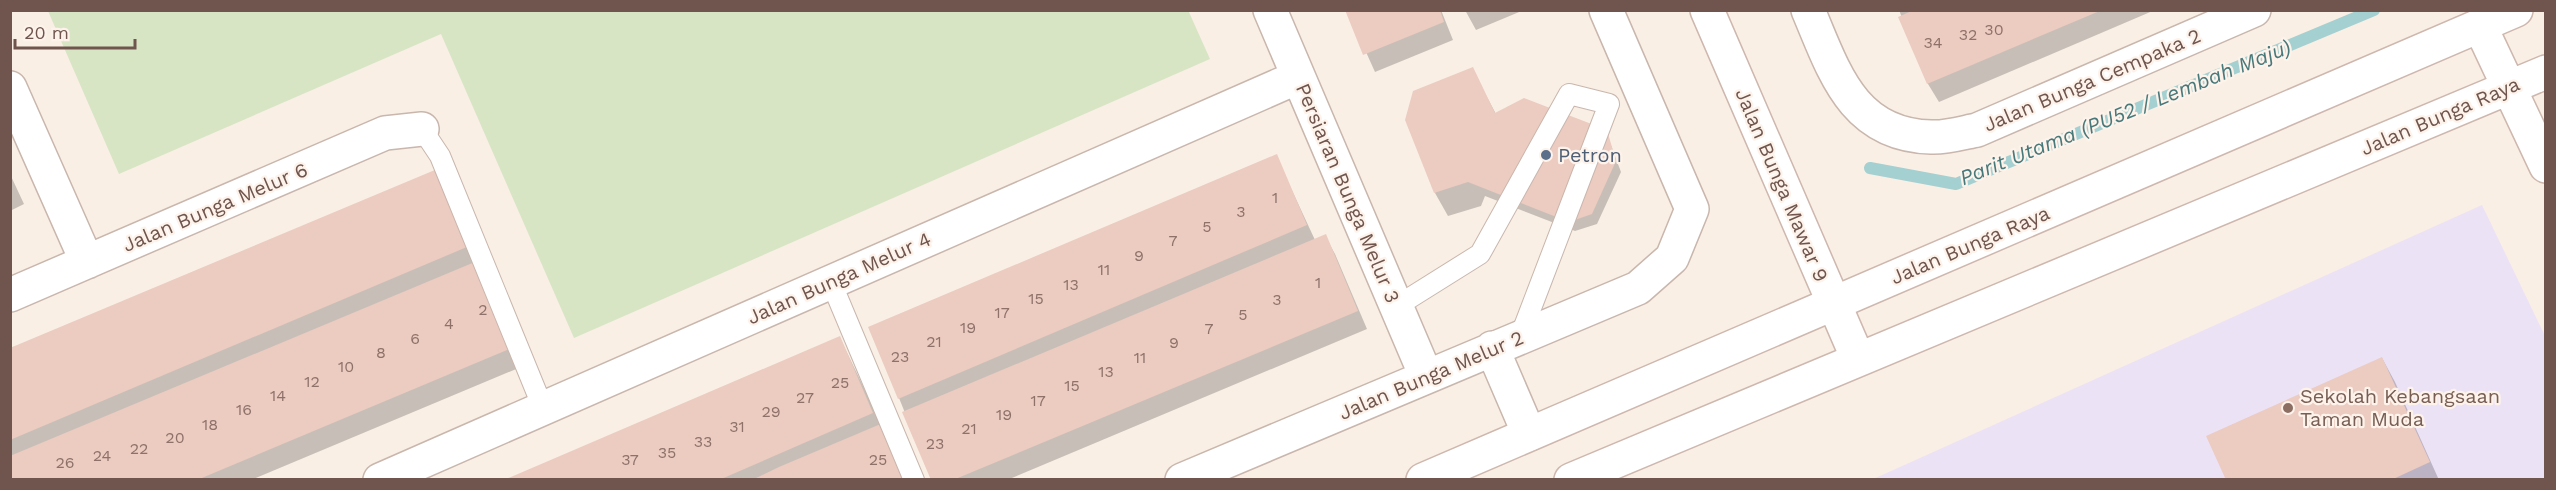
<svg xmlns="http://www.w3.org/2000/svg" width="2556" height="490" font-family="'Work Sans',sans-serif">
<style>
.education{fill:#ece2f6}
.green{fill:#d7e5c5}
.shadow{fill:#0003}
.lines{fill:none;stroke-linecap:round;stroke-linejoin:round}
.stream{stroke:#a4d0d1;stroke-width:12}
.building{fill:#eccbc0}
.lane-casing{stroke:#c9b6ad;stroke-width:22}
.street-casing{stroke:#c9b6ad;stroke-width:36}
.secondary-casing{stroke:#ceb7ae;stroke-width:36}
.lane{stroke:#fff;stroke-width:20}
.street{stroke:#fff;stroke-width:33}
.secondary{stroke:#fff;stroke-width:33}
.service-dot{fill:#5c6f8a;stroke:#fdf3eb;stroke-width:2}
.education-dot{fill:#8d6e63;stroke:#fdf3eb;stroke-width:2}
.labels{text-anchor:middle;dominant-baseline:central;stroke-width:4.5;stroke-linejoin:round;paint-order:stroke}
.number-label{font-size:16px;fill:#8e726a}
.street-label{font-size:20px;fill:#6f554d;stroke:#fdf3eb}
.service-label{font-size:20px;fill:#4e5e75;stroke:#fdf3eb;text-anchor:start}
.education-label{font-size:20px;fill:#785e54;stroke:#fdf3eb;text-anchor:start}
.water-label{font-size:21px;font-style:italic;fill:#47787a;stroke:#fdf3eb}
</style>
<rect width="100%" height="100%" fill="#f9efe5"/>
<path class="education" d="M2482,205L2545,336V479L1871,480Z"/>
<path class="green" d="M1188,10L1210,59L574,338L441,34L119,174L48,11Z"/>
<path class="shadow" d="M1347,10H1441L1453,40L1375,72Z
M1465,10H1524L1476,30Z
M1899,10H2155L1939,102L1928,84Z
M1472,69L1496,114L1606,132L1621,172L1597,224L1575,231L1485,196L1481,206L1448,216L1435,193Z
M1276,156L1315,240L1325,236L1335,254L1367,329L1007,480H932L899,398Z
M10,174L24,204L10,211Z
M452,187L528,364L251,480H10V350Z
M840,338L908,480H511Z
M2382,358L2395,382L2439,480H2227Z"/>
<g class="lines">
<path class="stream" d="M1870,168L1956,184L2374,10"/>
</g>
<path class="building" d="M1345,10H1440L1444,22L1363,55Z
M1914,10H2102L1927,84L1898,17Z
M1473,67L1495,113L1524,98L1607,130L1616,161L1592,214L1569,222L1468,182L1434,193L1405,120L1413,91Z
M1277,154L1307,225L898,399L868,327Z
M442,167L474,244L10,440V348Z
M1326,234L1358,311L953,480H931L902,412Z
M482,259L519,345L197,480H10V456Z
M840,336L873,413L719,480L506,479Z
M2382,357L2430,462L2391,480H2226L2206,436Z
M883,423L907,480H752L779,467Z"/>
<g class="lines">
<defs>
<path id="lane" d="M422,129L440,156L543,408
M831,282L914,480
M1397,306L1480,254L1569,94L1609,104L1520,337"/>
<path id="street" d="M1270,10L1426,376
M1808,10C1834,71 1852,135 1931,137C1945,138 1962,133 1977,130L2254,10
M10,88L87,262
M10,295L385,133L422,129
M1492,348L1529,434
M380,480L1298,77
M1182,480L1638,288L1672,258L1692,209L1606,10"/>
<path id="secondary" d="M1707,10L1858,359
M2480,26L2546,166
M1423,480L2516,10
M1571,480L2546,72"/>
</defs>
<use href="#lane" class="lane-casing"/>
<use href="#street" class="street-casing"/>
<use href="#secondary" class="secondary-casing"/>
<use href="#lane" class="lane"/>
<use href="#street" class="street"/>
<use href="#secondary" class="secondary"/>
</g>
<circle class="service-dot" cx="1546" cy="155" r="6"/>
<circle class="education-dot" cx="2288" cy="408" r="6"/>
<g class="labels">
<g class="number-label">
<text x="1994" y="29">30</text>
<text x="1968" y="34">32</text>
<text x="1933" y="42">34</text>
<text x="1275" y="197">1</text>
<text x="1241" y="211">3</text>
<text x="1207" y="226">5</text>
<text x="1173" y="240">7</text>
<text x="1139" y="255">9</text>
<text x="1104" y="269">11</text>
<text x="1318" y="282">1</text>
<text x="1071" y="284">13</text>
<text x="1036" y="298">15</text>
<text x="1277" y="299">3</text>
<text x="483" y="309">2</text>
<text x="1002" y="312">17</text>
<text x="1243" y="314">5</text>
<text x="449" y="323">4</text>
<text x="968" y="327">19</text>
<text x="1209" y="328">7</text>
<text x="415" y="338">6</text>
<text x="934" y="341">21</text>
<text x="1174" y="342">9</text>
<text x="381" y="352">8</text>
<text x="900" y="356">23</text>
<text x="1140" y="357">11</text>
<text x="346" y="366">10</text>
<text x="1106" y="371">13</text>
<text x="312" y="381">12</text>
<text x="840" y="382">25</text>
<text x="1072" y="385">15</text>
<text x="278" y="395">14</text>
<text x="805" y="397">27</text>
<text x="1038" y="400">17</text>
<text x="244" y="409">16</text>
<text x="771" y="411">29</text>
<text x="1004" y="414">19</text>
<text x="210" y="424">18</text>
<text x="737" y="426">31</text>
<text x="969" y="428">21</text>
<text x="175" y="437">20</text>
<text x="703" y="441">33</text>
<text x="935" y="443">23</text>
<text x="139" y="448">22</text>
<text x="667" y="452">35</text>
<text x="102" y="455">24</text>
<text x="630" y="459">37</text>
<text x="878" y="459">25</text>
<text x="65" y="462">26</text>
</g>
<g class="street-label">
<text transform="translate(2092 80) rotate(-23)">Jalan Bunga Cempaka 2</text>
<text transform="translate(2440 116) rotate(-23)">Jalan Bunga Raya</text>
<text transform="translate(1782 185) rotate(67)">Jalan Bunga Mawar 9</text>
<text transform="translate(1348 193) rotate(67)">Persiaran Bunga Melur 3</text>
<text transform="translate(215 207) rotate(-23)">Jalan Bunga Melur 6</text>
<text transform="translate(1970 245) rotate(-23)">Jalan Bunga Raya</text>
<text transform="translate(839 278) rotate(-24)">Jalan Bunga Melur 4</text>
<text transform="translate(1431 375) rotate(-23)">Jalan Bunga Melur 2</text>
</g>
<g class="service-label">
<text x="1558" y="155">Petron</text>
</g>
<g class="education-label">
<text x="2300" y="396">Sekolah Kebangsaan<tspan x="2300" dy="23">Taman Muda</tspan></text>
</g>
<g class="water-label">
<text transform="translate(2125 112) rotate(-22)">Parit Utama (PU52 / Lembah Maju)</text>
</g>
</g>
<rect width="2556" height="490" fill="none" stroke="#6f554d" stroke-width="24"/>
<path d="M15 39v9h120v-9" fill="none" stroke="#6f554d" stroke-width="3"/>
<text x="24" y="39" font-size="18" fill="#6f554d" stroke="#fdf3eb" stroke-width="4.5" paint-order="stroke">20 m</text>
</svg>
